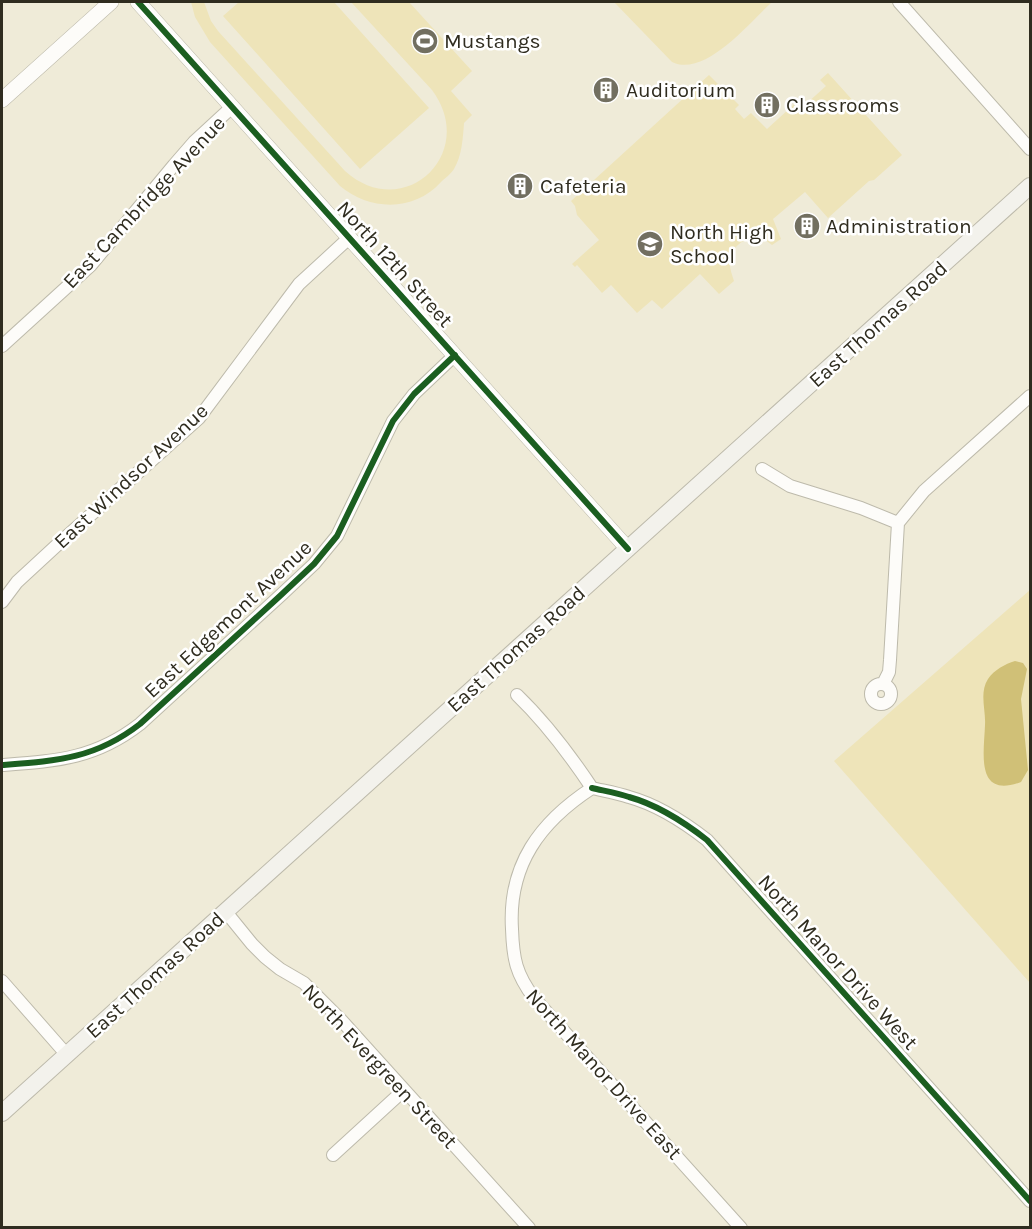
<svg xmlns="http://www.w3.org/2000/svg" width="1032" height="1229" font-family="Karla,sans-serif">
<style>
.green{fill:#eee4b9}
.water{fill:#d0c077}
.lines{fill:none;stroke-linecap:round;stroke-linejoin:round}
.minor-casing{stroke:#bdbaab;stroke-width:14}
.tertiary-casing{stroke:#bdbaab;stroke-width:16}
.secondary-casing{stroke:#bdbaab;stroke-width:18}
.minor{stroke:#fdfcf9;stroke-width:12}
.tertiary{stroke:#fdfcf9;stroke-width:15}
.secondary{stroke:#f3f2ec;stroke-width:16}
.cycleway-casing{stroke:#fff;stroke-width:10}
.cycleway{stroke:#1b5e20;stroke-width:6}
.labels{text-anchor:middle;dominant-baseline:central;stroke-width:5;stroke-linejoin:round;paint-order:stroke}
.poi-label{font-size:21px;fill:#2f2c1f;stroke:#fff;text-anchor:start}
.street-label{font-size:21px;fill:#2f2c1f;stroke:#fff}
</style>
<rect width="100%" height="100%" fill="#efebd8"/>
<path class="green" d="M191,2H204L211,21L218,31L345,171C404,224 479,153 432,90L351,2H409L472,71L451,91L472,115L464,123C463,137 462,156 454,169C451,174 445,178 441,182C414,212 370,211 340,186L210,42L195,17Z
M239,2H334L429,108L360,169L223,16Z
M614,2H772C750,22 705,78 672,62Z
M828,73L902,155L874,180L869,181L828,218L805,192L773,219L781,239L772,245C769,243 767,241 764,239C749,234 731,245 730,261C729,267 732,275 734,281L719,294L700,274L662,309L652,300L637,313L611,285L602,293L577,265L575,267L572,264L599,240L577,215L575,206L571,201L709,75L739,105L735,109L744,119L751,113L767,129L801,98L806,104L826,86L820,80Z
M1030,590V983L834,761Z"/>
<path class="water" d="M1015,661L1023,663L1027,669L1021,699L1028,770L1021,782C975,799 984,753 985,725C986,710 979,693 988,679C994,670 1005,664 1015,661Z"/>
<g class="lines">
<defs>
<path id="minor" d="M899,2L1030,149
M2,346L91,265L174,165L194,142L232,107
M762,469L790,486L861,508L898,523
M2,602L17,582L56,546L199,418L299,284L349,238
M871 694a10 10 0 1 1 20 0a10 10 0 1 1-20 0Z
M883,684L889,672L890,660L898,523L924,491L1030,396
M517,695C546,723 570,755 592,788
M2,765C56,761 95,759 140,724L281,595L314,564L337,536L393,421L414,394L455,355
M592,788C605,791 617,793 629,797C658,805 684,822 707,840L1030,1201
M592,788C540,822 508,865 512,929C513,959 516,974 534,998L741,1228
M226,912L252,944L265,957L280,969L304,983L342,1021L529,1228
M2,981L67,1055
M333,1155L404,1090"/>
<path id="tertiary" d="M138,2L628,549
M2,100L111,2"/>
<path id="secondary" d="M2,1113L1030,186"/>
</defs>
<use href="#minor" class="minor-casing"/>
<use href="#tertiary" class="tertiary-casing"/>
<use href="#secondary" class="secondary-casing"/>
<use href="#minor" class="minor"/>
<use href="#tertiary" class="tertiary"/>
<use href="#secondary" class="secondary"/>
<defs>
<path id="cycleway" d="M138,2L628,549
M2,765C56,761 95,759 140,724L281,595L314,564L337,536L393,421L414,394L455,355
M592,788C605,791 617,793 629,797C658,805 684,822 707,840L1030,1201"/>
</defs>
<use href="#cycleway" class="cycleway-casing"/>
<use href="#cycleway" class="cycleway"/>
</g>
<defs>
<symbol id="stadium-disc" viewBox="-11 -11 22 22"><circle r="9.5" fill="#726f60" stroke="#fff"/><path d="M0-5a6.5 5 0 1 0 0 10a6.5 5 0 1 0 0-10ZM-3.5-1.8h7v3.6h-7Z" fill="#fff"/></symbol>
<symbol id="building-disc" viewBox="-11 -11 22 22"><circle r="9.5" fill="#726f60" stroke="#fff"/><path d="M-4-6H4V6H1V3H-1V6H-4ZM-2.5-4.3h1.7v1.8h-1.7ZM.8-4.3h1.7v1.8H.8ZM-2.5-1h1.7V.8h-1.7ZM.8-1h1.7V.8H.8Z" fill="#fff"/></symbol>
<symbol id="school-disc" viewBox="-11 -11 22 22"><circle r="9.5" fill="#726f60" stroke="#fff"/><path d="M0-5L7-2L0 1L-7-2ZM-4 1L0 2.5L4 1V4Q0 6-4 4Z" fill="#fff"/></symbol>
</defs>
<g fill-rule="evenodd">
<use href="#stadium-disc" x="410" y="26" width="30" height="30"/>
<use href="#building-disc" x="591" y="75" width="30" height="30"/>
<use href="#building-disc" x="752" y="90" width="30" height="30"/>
<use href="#building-disc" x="505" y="171" width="30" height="30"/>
<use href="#building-disc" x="792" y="211" width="30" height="30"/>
<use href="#school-disc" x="635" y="229" width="30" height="30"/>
</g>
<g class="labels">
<g class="poi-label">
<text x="444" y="41">Mustangs</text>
<text x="626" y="90">Auditorium</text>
<text x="786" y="105">Classrooms</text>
<text x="540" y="186">Cafeteria</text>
<text x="826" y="226">Administration</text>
<text x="670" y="232">North High<tspan x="670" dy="24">School</tspan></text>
</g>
<g class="street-label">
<text transform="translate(144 202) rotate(-47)">East Cambridge Avenue</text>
<text transform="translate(395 264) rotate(48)">North 12th Street</text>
<text transform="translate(878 324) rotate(-42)">East Thomas Road</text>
<text transform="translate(131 476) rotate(-43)">East Windsor Avenue</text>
<text transform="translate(228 619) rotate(-43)">East Edgemont Avenue</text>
<text transform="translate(516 649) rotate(-42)">East Thomas Road</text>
<text transform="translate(838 962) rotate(48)">North Manor Drive West</text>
<text transform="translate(155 975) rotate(-42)">East Thomas Road</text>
<text transform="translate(380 1066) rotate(47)">North Evergreen Street</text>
<text transform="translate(604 1074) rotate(48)">North Manor Drive East</text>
</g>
</g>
<rect width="1032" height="1229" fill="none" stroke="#2f2c1f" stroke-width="6"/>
</svg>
